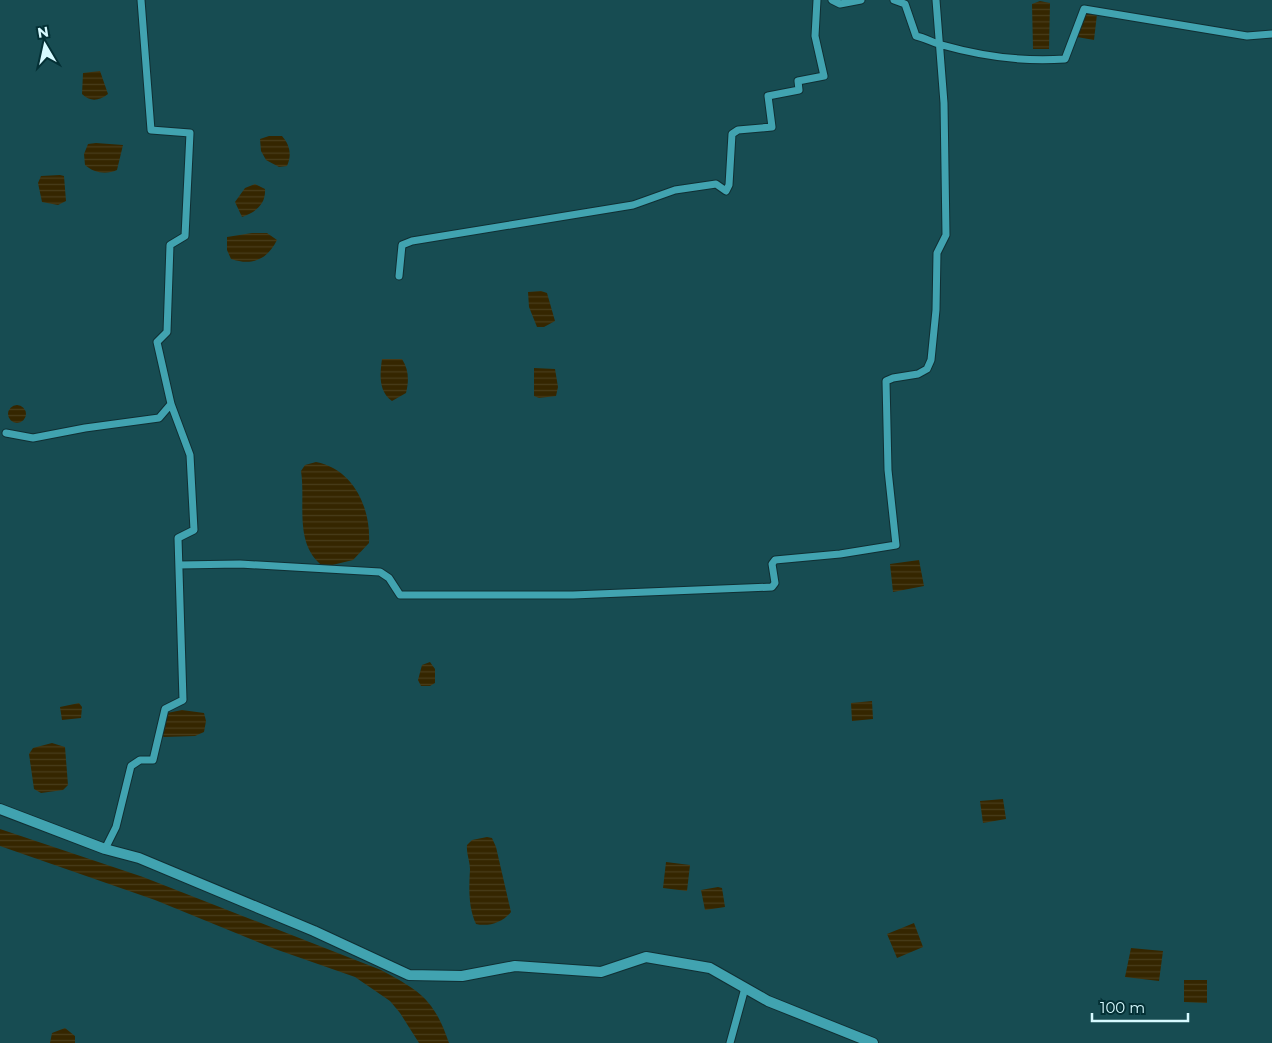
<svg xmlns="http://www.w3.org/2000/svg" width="1272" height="1043" font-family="Montserrat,sans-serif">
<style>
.water{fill:url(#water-rules)}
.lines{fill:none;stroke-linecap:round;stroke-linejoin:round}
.street-casing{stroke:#102f33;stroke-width:9}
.secondary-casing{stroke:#102f33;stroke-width:12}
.street{stroke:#41a3b0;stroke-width:7}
.secondary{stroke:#41a3b0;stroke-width:10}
</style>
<defs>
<pattern id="water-rules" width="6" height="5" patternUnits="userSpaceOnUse" patternTransform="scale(1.25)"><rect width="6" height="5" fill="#352600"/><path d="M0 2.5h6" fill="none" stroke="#483c1a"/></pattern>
</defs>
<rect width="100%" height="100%" fill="#174c52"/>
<path class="water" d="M1040,1L1050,3L1049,49H1033L1032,4Z
M1084,9L1097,14L1094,40L1077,37Z
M100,71L108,94C99,101 90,102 82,94L83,73Z
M269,136H282C290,145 292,155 287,166L279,167L266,160L261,151L260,139Z
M96,143L123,145L117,170C106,175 94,173 85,165L84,154L88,144Z
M60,175L64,176L66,201L58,205L42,202L38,183L41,176Z
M255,184L265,189C266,204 256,212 242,217L235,202L245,188Z
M252,233H267L277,240C267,260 252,266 231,259L227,250V237Z
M541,291L547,293L555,321L544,327H537L529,307L528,292Z
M382,359H402C409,370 409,381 406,393L392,401C378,391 380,374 382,359Z
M534,368L555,369L558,387L556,396L539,398L534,396Z
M8 414a9 9 0 1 1 18 0a9 9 0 1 1-18 0Z
M316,462C353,469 371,507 369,543L353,560L324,567C293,545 306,503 301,471L305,465Z
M919,560L924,586L893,592L890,564Z
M430,662L435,669V683L430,686H421L418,680L422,665Z
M872,701L873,719L852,721L851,703Z
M79,703L82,707L81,718L62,720L60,707Z
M182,710L204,713L206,721L204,732L195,736L164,737L161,735L167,713Z
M52,743L65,747L68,785L63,790L41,793L34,789L29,754L33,748Z
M1003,799L1006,819L983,823L980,801Z
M0,829L143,877L381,970C420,991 434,999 449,1043H419L400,1013L390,1001L355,977L275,949L155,900L0,846Z
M487,837L492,838L496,847L511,912C503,922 489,927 476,924C468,907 469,887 470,869C470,861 466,853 467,845L472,840Z
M666,862L690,865L687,891L663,888Z
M718,887L722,888L725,907L705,910L701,890Z
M914,923L923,947L897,958L887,934Z
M1131,948L1163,951L1159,981L1125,977Z
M1184,980H1207V1003L1184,1002Z
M65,1028L75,1036V1043H50L52,1033Z"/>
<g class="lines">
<defs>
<path id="street" d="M832,0L840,4L861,0
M894,0L905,4L916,36C926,38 933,43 942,45C981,56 1024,62 1065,59L1084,9L1247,36L1272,34
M399,276L402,245L412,241L633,205L675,190L716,184L726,191L729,185L732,134L738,130L772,127L768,96L799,90L798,81L824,76L815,36L817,0
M6,433L33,438L85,428L159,418L171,404
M179,565L240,564L380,572L389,578L400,595H573L772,587L775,583L772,564L775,560L840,554L896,545L888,470L886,381L893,378L918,374L927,369L931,360L936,310L937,253L946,235L944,103L936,0
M105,849L116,827L131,766L140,760H153L165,709L183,700L178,538L194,530L190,455L171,404L157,342L167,332L170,245L185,236L190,133L151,130L141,0
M730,1043L745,988"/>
<path id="secondary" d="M0,809L105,849L139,858L314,931L409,975L462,976L515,966L601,972L646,957L710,968L768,1001L873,1043"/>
</defs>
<use href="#street" class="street-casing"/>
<use href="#secondary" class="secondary-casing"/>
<use href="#street" class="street"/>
<use href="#secondary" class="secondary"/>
</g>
<g transform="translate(45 45) rotate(351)" stroke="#043035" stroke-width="4" paint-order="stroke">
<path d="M0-4L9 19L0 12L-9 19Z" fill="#d7faff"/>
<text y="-8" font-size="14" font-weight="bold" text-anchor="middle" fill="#d7faff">N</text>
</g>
<path d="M1092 1013v8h96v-8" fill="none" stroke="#d7faff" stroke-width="2.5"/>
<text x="1100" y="1013" font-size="15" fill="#d7faff" stroke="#043035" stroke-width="4" paint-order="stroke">100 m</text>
</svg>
